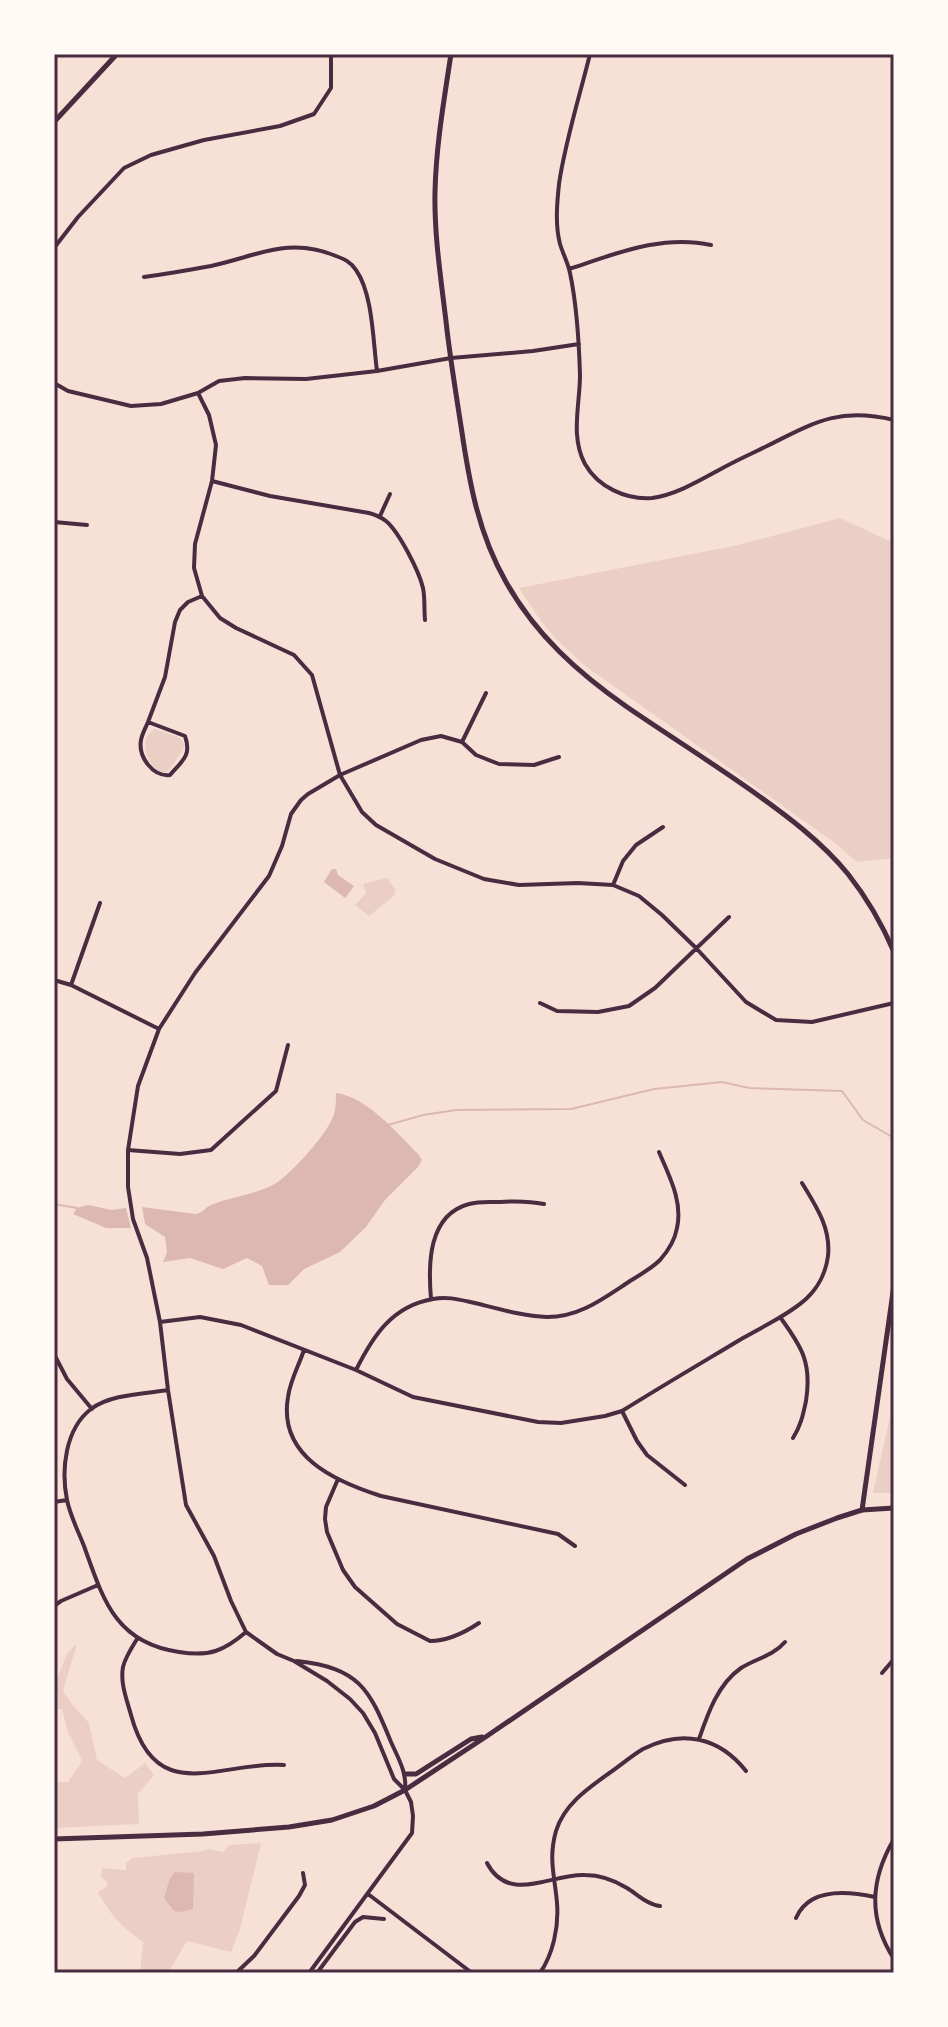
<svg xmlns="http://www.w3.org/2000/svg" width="948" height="2027" font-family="'IBM Plex Serif',serif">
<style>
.green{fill:#ebcfc5}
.water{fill:#dcb8b0}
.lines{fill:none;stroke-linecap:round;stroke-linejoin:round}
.stream{stroke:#dcb8b0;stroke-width:2}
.minor{stroke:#4a2c40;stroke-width:4}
.tertiary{stroke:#4a2c40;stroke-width:5}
.secondary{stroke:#4a2c40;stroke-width:5}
.neatline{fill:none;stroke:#4a2c40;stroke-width:3}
</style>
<rect width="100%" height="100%" fill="#f7e1d7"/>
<path class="green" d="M840,518L894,543V858L857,862L835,843L584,665L557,640L541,621L519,588L738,545Z
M155,729L179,737L185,745C182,752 179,756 175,762C173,765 169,771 166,772C153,777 133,740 155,729Z
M387,878L396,890L394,896L369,916L355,905L366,893L363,884Z
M894,1399V1493H873Z
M77,1644L63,1690L71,1703L89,1723L97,1760L125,1778L145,1763L154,1775L138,1794L139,1824L54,1828V1782H68L82,1761L68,1732L62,1709H54V1677L57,1679L68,1652Z
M261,1843L240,1929L231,1952L187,1941L168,1973H140L143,1942C122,1927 110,1915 98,1892L108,1886L106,1881L101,1878L102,1868L126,1870V1863L133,1858L203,1851L208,1849L223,1852L229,1845Z"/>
<path class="water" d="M332,869H336L338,875L354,886L345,898L324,882Z
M336,1093C367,1097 397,1133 418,1154L422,1160L418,1167L385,1200L366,1227L340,1252L304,1269L288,1285H269L262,1266L247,1258L223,1269L190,1258L163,1262L167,1252L165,1237L145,1224L142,1207L196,1214C204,1212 204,1208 211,1205C230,1197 252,1195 271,1186C288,1178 321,1140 330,1123C336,1114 336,1103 336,1093Z
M88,1205L112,1210L126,1208L131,1228H106L73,1214L77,1208Z
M175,1872L194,1873L193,1909L181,1912L174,1911L164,1898L170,1878Z"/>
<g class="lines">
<path class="stream" d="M388,1125L423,1115L456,1110L571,1109L654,1089L722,1082L749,1088L842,1091L863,1120L894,1138
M54,1204L77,1208"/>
<path class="minor" d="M590,54C580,95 565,142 559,184C557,203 555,225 560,244C563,254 568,263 570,273C577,306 579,341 580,375C580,405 570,436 585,464C598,487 626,500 652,498C675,495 699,481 719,470C735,461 751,454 767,446C815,422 839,407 894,420
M54,248L78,217L124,168L151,155L204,140L280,126L314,114L331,88V54
M569,269C615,254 662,234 711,245
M144,277C166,274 189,270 211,266C257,256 289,236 336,256C344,259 351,262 356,270C373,294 373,342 377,371
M54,383L68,391L131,406L161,404L198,393L219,381L245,378L306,379L377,371L451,358L533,351L579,344
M198,393L209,415L216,445L212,481L195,544L194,568L202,596L220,618L236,628L294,655L312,675L340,775L362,812L376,825L435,859L484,879L519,885L578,883L613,885L639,896L662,915L696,948L746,1002L776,1020L812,1022L894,1003
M212,481L270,496L369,513C376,515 381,517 386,521C399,532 419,571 423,588C425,597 424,610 425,620
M380,516L390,494
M54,522L87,525
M148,722L185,736C192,756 182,761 170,775C153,777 138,757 141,740C142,734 146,727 148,722Z
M148,722L165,677L175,622L180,610L188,602L202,596
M462,742L486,693
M613,885L623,861L636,845L663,827
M54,980L71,985L159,1029
M71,985L100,903
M540,1003L557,1011L598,1012L629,1006L655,988L729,917
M128,1150L180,1154L211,1150L276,1091L288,1045
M431,1299C428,1264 428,1215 469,1204C479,1201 490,1202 500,1202C515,1201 529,1201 544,1204
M780,1317C802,1347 812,1363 806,1401C803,1415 801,1425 793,1438
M160,1322L200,1317L241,1325L356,1370L413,1397L538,1422L561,1423L605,1416L622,1411C662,1386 703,1362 743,1338C764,1326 788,1315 806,1299C818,1288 826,1272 828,1256C831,1228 816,1206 802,1183
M304,1350C299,1365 290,1381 288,1397C278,1456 334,1481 381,1496L558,1534L575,1546
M54,1354L67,1379L92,1409
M356,1370C373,1336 392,1306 433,1299C448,1296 461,1300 475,1303C499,1309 523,1316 547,1317C580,1317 604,1298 630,1281C640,1275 652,1268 660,1260C668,1251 675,1239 677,1228C683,1201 669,1176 659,1152
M168,1390C144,1394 111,1394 91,1409C65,1429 61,1470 67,1500C70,1515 78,1531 84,1546C103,1599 115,1643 179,1652C209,1657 224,1651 246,1632
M622,1411L637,1441L647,1455L685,1485
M338,1479L326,1507L325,1519L327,1532L343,1570L355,1587L397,1624L430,1641C448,1641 464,1633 479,1623
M54,1502L67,1500
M54,1606L61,1601L98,1585
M137,1639C132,1647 125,1658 123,1667C120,1683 127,1700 131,1715C156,1808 219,1761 284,1765
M297,1661C359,1668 369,1688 391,1742C398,1758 407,1772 405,1790
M882,1673L894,1659
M699,1739C708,1713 718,1684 741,1668C757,1658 773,1656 785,1642
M894,1839C870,1880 868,1919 894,1959
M487,1863C509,1905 552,1873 585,1875C600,1875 614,1880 627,1888C637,1894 648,1905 660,1906
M368,1894L472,1973
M796,1918C809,1887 848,1891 875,1897
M236,1973L254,1956L299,1896L305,1885L303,1873
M309,1973L412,1833L413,1816L411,1802L405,1790L394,1779L375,1733L363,1713L350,1699L327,1681L294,1661L277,1654L246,1632L231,1601L214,1556L186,1505L168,1390L160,1322L147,1258L133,1219L128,1187V1150L138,1086L159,1029L195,973L269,876L282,846L291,814L301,800L308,794L340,775L421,740L441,736L462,742L476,755L499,764L534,765L559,757
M317,1973L355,1922L363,1917L384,1919
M540,1973C553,1954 559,1927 557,1903C555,1877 548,1859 556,1831C564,1805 587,1789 608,1774C620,1766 631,1756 643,1749C682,1729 719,1737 746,1771"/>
<path class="tertiary" d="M451,54C444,100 436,146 435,192C434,238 442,285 447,330C451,363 456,394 461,426C469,481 478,533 506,582C536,635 577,672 627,707C668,735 711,762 752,791C787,816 821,841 848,874C867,898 882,924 894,952
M54,122L117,54
M862,1510L894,1285"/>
<path class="secondary" d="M405,1774H416L471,1739L482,1737
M54,1839L203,1834L289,1827L332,1820L374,1806L405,1790L487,1736L747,1559L796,1534L837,1518L862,1510L894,1508"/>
</g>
<rect width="948" height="2027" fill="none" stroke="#fffaf5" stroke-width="112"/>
<rect x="56" y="56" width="836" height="1915" class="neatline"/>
</svg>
